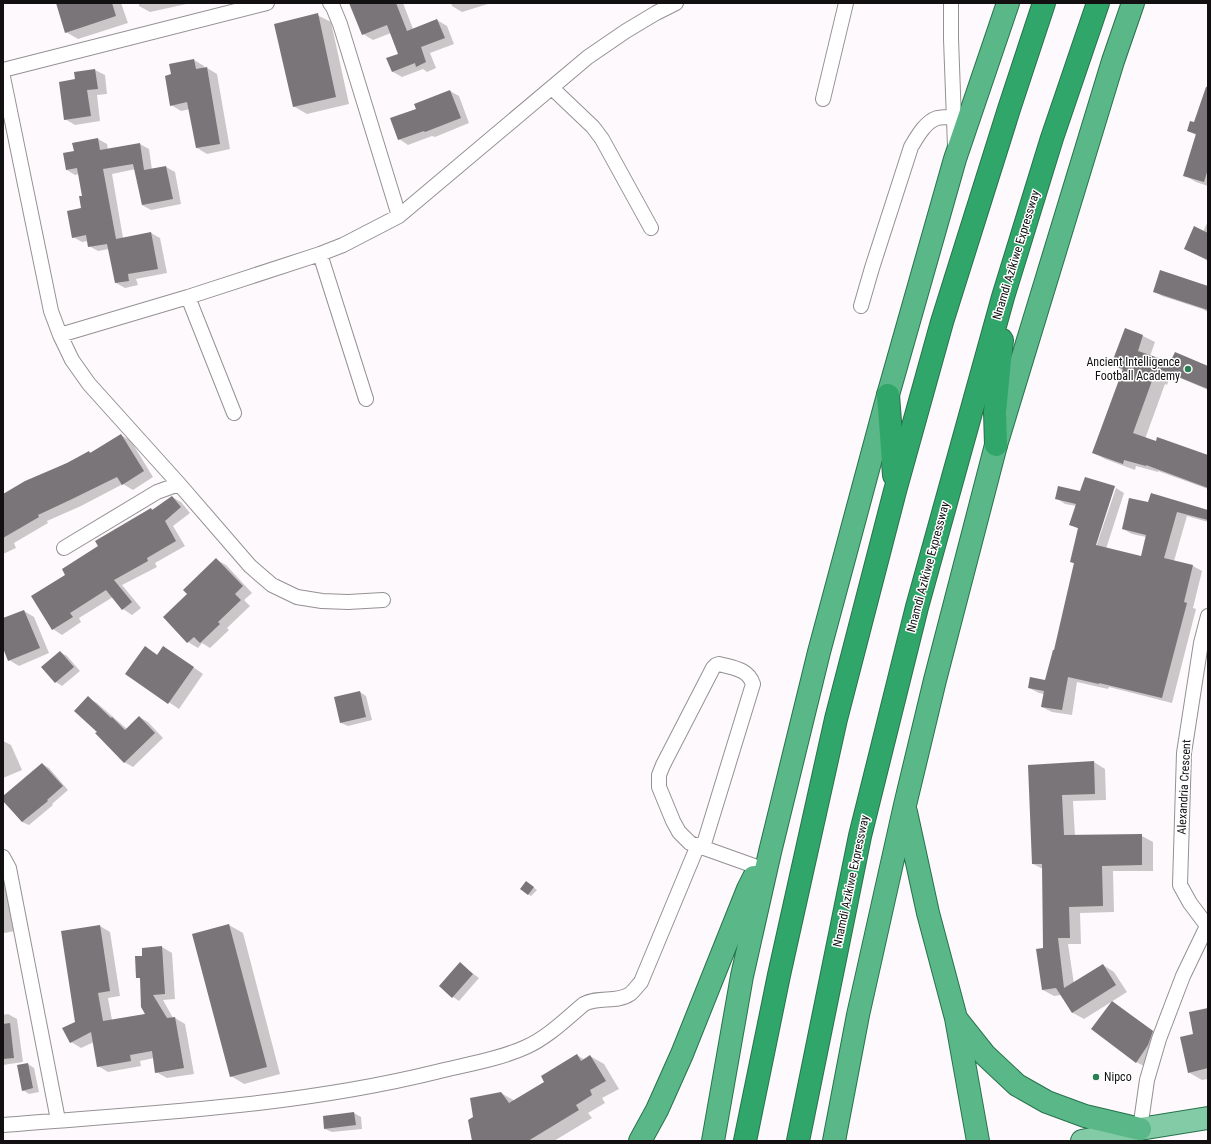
<svg xmlns="http://www.w3.org/2000/svg" width="1211" height="1144" font-family="'Roboto Condensed',sans-serif">
<style>
.shadow{fill:#0003}
.building{fill:#797578}
.lines{fill:none;stroke-linecap:round;stroke-linejoin:round}
.minor-casing{stroke:#959193;stroke-width:16}
.primary-casing{stroke:#26724c;stroke-width:24}
.trunk-casing{stroke:#26724c;stroke-width:24}
.motorway-casing{stroke:#26724c;stroke-width:24}
.minor{stroke:#fff;stroke-width:14}
.primary{stroke:#83caa6;stroke-width:22}
.trunk{stroke:#5ab888;stroke-width:22}
.motorway{stroke:#31a66b;stroke-width:22}
.poi-dot{fill:#297f53;stroke:#fff;stroke-width:1.5}
.labels{text-anchor:middle;dominant-baseline:central;stroke-width:3;stroke-linejoin:round;paint-order:stroke}
.street-label{font-size:12px;fill:#121011;stroke:#fff}
.poi-label{font-size:12px;fill:#121011;stroke:#fff;text-anchor:end}
</style>
<rect width="100%" height="100%" fill="#fef9fc"/>
<path class="shadow" d="M57,3H121L128,23L78,39L66,32Z
M139,3H191L150,12L139,6Z
M351,3H403L413,29L437,20L447,26L454,44L430,53L436,68L427,72L423,69L402,77L393,72L399,55L391,33L373,40L363,34Z
M451,3H491L462,12L452,6Z
M317,15L331,22L349,104L307,114L293,106Z
M194,60L204,66V69L207,68L217,74L230,149L207,154L197,148L190,109L181,111L171,105L172,75Z
M95,70L105,75L107,94L97,95L100,121L75,125L65,119L76,80Z
M1208,82V186L1196,182L1184,175L1196,135L1188,131L1195,124Z
M450,91L459,96L469,123L435,137L432,136L408,145L399,139L417,110Z
M98,139L107,144L108,150L140,144L149,149L152,170L166,167L175,172L181,204L151,210L142,205L136,169L112,174L123,238L151,233L160,238L167,273L136,279L138,285L125,288L116,283L109,249L98,251L89,246L88,241L82,242L73,237L82,209L83,197L79,174L75,175L67,170L75,152Z
M1208,221V261L1185,249L1203,232Z
M1208,287V312L1202,309L1162,296L1154,291Z
M1125,329L1143,336L1155,342L1150,356L1171,363L1208,367V390L1171,374L1167,385L1165,384L1145,439L1208,456V489L1158,471V472L1136,466L1135,470L1105,459L1094,453L1123,371L1113,364Z
M121,435L131,441L153,477L133,490L123,484L81,506L47,521L48,523L14,543L16,548L3,554V495L89,452L92,453Z
M1086,478L1116,488H1114L1093,550H1095L1116,488L1124,493L1106,549L1142,557L1146,537L1132,534L1123,529L1149,503L1208,511V522L1187,516L1174,561L1193,566L1202,571L1193,608L1196,609L1172,703L1109,687L1108,689L1077,682L1072,715L1052,712L1042,707L1044,694L1039,693L1029,688L1046,681L1055,651L1075,564L1071,562L1079,529L1070,524L1076,506L1065,504L1056,498L1081,493Z
M172,497L181,502L190,513L173,526L185,546L155,563L157,567L122,585L141,608L132,615L123,609L113,597L79,618L81,622L62,635L53,629L67,575L99,547L151,509L153,510Z
M217,560L226,565L252,593L244,600L250,606L227,628L229,630L210,648L202,643L198,648L188,642V594Z
M24,611L34,617L49,653L19,666L9,660L3,646V626Z
M145,647L158,655L173,653L203,674L179,709L127,674Z
M60,652L67,656L80,671L62,686L56,682Z
M360,692L366,696L372,720L348,726L341,723Z
M88,698L97,703L127,729L139,717L148,722L163,738L133,767L124,762L98,732Z
M3,741L11,745L22,770L3,778Z
M1094,762L1105,769L1106,800L1073,801L1075,836H1142L1153,842V871H1113L1114,912L1080,913L1081,944H1068L1074,984L1103,965L1114,972L1127,992L1084,1019L1073,1013L1061,995L1054,996L1043,990L1044,949L1043,869L1033,864L1029,766Z
M42,764L49,768L68,790L52,804L53,805L29,825L22,822L3,799V798Z
M3,880L10,884L19,930L5,933L3,932Z
M529,884L537,890L531,896L528,894Z
M229,925L243,933L280,1074L244,1084L231,1076L193,935Z
M100,926L110,932L120,996L108,998L112,1020L147,1014L141,979L137,977L143,957L162,947L172,953L175,999L163,1000L173,1018H175L185,1024L194,1074L167,1078L156,1072L154,1058L140,1061L141,1066L108,1072L98,1066L94,1042L81,1048L71,1042Z
M460,964L479,978L459,1001L453,997L440,986Z
M1112,1002L1162,1037L1146,1067L1136,1062Z
M1208,1009V1079L1202,1080L1188,1072L1194,1034Z
M8,1014L17,1019L23,1062L3,1065V1015Z
M577,1055L585,1060L590,1056L604,1064L619,1089L602,1098L605,1103L588,1113L592,1118L554,1141H475L501,1093L515,1101L546,1082Z
M28,1064L34,1068L39,1092L29,1094L23,1090Z
M354,1113L361,1117L362,1129L332,1132L325,1129Z"/>
<path class="building" d="M56,3H112L116,16L65,33Z
M349,3H396L407,31L437,19L445,38L421,47L426,62L416,67L415,63L392,72L386,58L398,54L387,25L362,35Z
M318,13L336,97L293,107L274,24Z
M194,59L196,69L207,67L220,144L196,148L187,102L170,106L165,76L171,74L169,64Z
M95,69L98,89L87,90L91,116L64,120L59,82L75,79L74,72Z
M1206,87H1208V169L1204,182L1183,176L1196,134L1187,131L1190,121L1194,122Z
M450,90L461,118L425,132L424,131L398,140L390,118L416,109L414,104Z
M98,138L100,150L140,143L144,170L166,166L173,199L142,205L133,164L103,169L116,239L151,232L158,269L128,274L129,281L115,283L107,244L88,247L86,235L72,238L67,211L81,208L79,196H82L77,168L66,170L63,153L74,151L72,143Z
M1194,226L1208,233V260L1184,249Z
M1160,270L1208,286V310L1153,292Z
M1125,328L1143,335L1138,351L1170,362L1175,352L1208,366V389L1159,369L1155,379L1153,378L1133,433L1156,441L1157,437L1208,455V488L1146,465V466L1124,460L1123,464L1092,453L1123,369L1111,365Z
M121,434L144,471L122,485L117,477L70,500L38,515L39,517L3,538V494L25,481L67,463L89,451L90,453Z
M1085,477L1115,486L1096,545L1141,556L1146,535L1122,529L1129,498L1148,502L1151,493L1208,510V520L1177,512L1164,558L1193,565L1184,602L1187,603L1162,698L1099,683V684L1068,677L1062,710L1041,707L1044,691L1028,688L1030,677L1045,680L1053,650H1054L1074,563L1070,562L1078,528L1069,525L1076,504L1055,499L1058,486L1080,491Z
M172,496L181,507L165,521L176,541L147,558L148,561L114,580L132,602L122,610L106,590L70,613L73,617L52,630L31,596L65,575L62,569L98,546L95,541L151,508L152,510Z
M216,558L243,586L235,594L241,600L218,622L220,624L200,643L194,637L187,643L163,617L187,594L183,590Z
M24,610L40,648L8,661L3,648V618Z
M145,646L157,655L163,646L194,667L168,704L125,674Z
M60,651L74,667L55,683L41,667Z
M360,691L366,717L340,723L334,697Z
M88,696L111,718L112,717L125,730L139,716L155,733L124,763L95,733L97,732L74,711Z
M1094,761L1095,794L1062,795L1064,835L1142,834V865L1102,866L1103,906L1069,907L1070,938H1058L1064,988L1103,964L1116,985L1072,1013L1056,988L1042,990L1036,949L1043,948L1042,864H1032L1028,765Z
M42,763L63,786L47,800L48,801L22,822L3,801V796Z
M526,881L534,887L528,895L520,889Z
M229,924L267,1067L230,1077L192,934Z
M100,925L110,991L98,993L103,1021L145,1014L141,1007L140,978H136L135,956H142V948L162,946L165,994L153,995L167,1018L175,1017L184,1068L155,1073L152,1051L130,1055L131,1061L97,1067L91,1032L70,1043L62,1028L75,1022L61,931Z
M460,962L473,974L452,998L439,986Z
M1112,1001L1153,1031L1148,1045L1136,1063L1091,1029Z
M1208,1008V1068L1188,1073L1180,1037L1193,1034L1189,1012Z
M10,1023L14,1058L3,1059V1024Z
M577,1054L581,1061L590,1055L606,1081L590,1090L592,1095L576,1105L579,1110L528,1141H472L468,1120L473,1117L470,1098L501,1092L509,1103L544,1082L541,1076Z
M28,1063L33,1088L22,1091L17,1065Z
M354,1112L356,1125L324,1129L323,1116Z"/>
<g class="lines">
<defs>
<path id="minor" d="M330,3L333,7L340,24L399,216
M951,3V39L955,147
M3,70L267,3
M3,77L51,311L60,335L72,360L89,384L179,484L250,566L272,585L297,597L322,601L348,602L383,600
M552,88L593,127L602,139L651,228
M823,99L846,3
M320,254L366,399
M188,297L234,413
M861,306L872,268L911,147C917,137 925,122 937,118C942,117 949,117 954,117
M60,335L188,297L320,254L343,245L399,216L588,57L626,31L656,13L676,3
M64,548L157,492L179,484
M1208,616L1201,643L1184,753L1180,885L1190,903L1208,927
M703,847L753,684C748,669 734,668 719,664L716,665L713,668L663,765L659,775V787L673,821L679,832L690,843L760,868
M3,857L9,868L58,1120
M3,1125C148,1113 294,1107 436,1072C464,1065 500,1059 526,1047C548,1037 566,1019 584,1004C598,996 617,1003 630,994C634,991 638,985 641,982L698,845
M1140,1129L1147,1080L1159,1039L1183,976L1207,926"/>
<path id="primary" d="M1082,1141L1140,1129L1208,1118"/>
<path id="trunk" d="M906,812L928,913L956,1018L978,1141
M958,1021L985,1055L1017,1085L1047,1102L1085,1116L1140,1129
M640,1141L657,1110L682,1054L748,889L754,877
M713,1141L742,976L770,852L819,652L888,395L955,159L1008,3
M834,1141L858,1015L905,805L935,680L996,445L1113,61L1133,3"/>
<path id="motorway" d="M888,395L894,475
M996,445L995,412L1002,340
M745,1141L779,975L836,719L895,491L942,322L1009,109L1044,3
M798,1141L860,836L917,607L1003,297L1052,138L1098,3"/>
</defs>
<use href="#minor" class="minor-casing"/>
<use href="#primary" class="primary-casing"/>
<use href="#trunk" class="trunk-casing"/>
<use href="#motorway" class="motorway-casing"/>
<use href="#minor" class="minor"/>
<use href="#primary" class="primary"/>
<use href="#trunk" class="trunk"/>
<use href="#motorway" class="motorway"/>
</g>
<g class="poi-dot">
<circle cx="1188" cy="369" r="4"/>
<circle cx="1096" cy="1077" r="4"/>
</g>
<g class="labels">
<g class="street-label">
<text transform="translate(1016 255) rotate(-73)">Nnamdi Azikiwe Expressway</text>
<text transform="translate(928 567) rotate(-75)">Nnamdi Azikiwe Expressway</text>
<text transform="translate(1184 787) rotate(-87)">Alexandria Crescent</text>
<text transform="translate(851 881) rotate(-78)">Nnamdi Azikiwe Expressway</text>
</g>
<g class="poi-label">
<text x="1180" y="362">Ancient Intelligence<tspan x="1180" dy="14">Football Academy</tspan></text>
<text x="1104" y="1077" text-anchor="start">Nipco</text>
</g>
</g>
<rect width="1211" height="1144" fill="none" stroke="#121011" stroke-width="8"/>
</svg>
